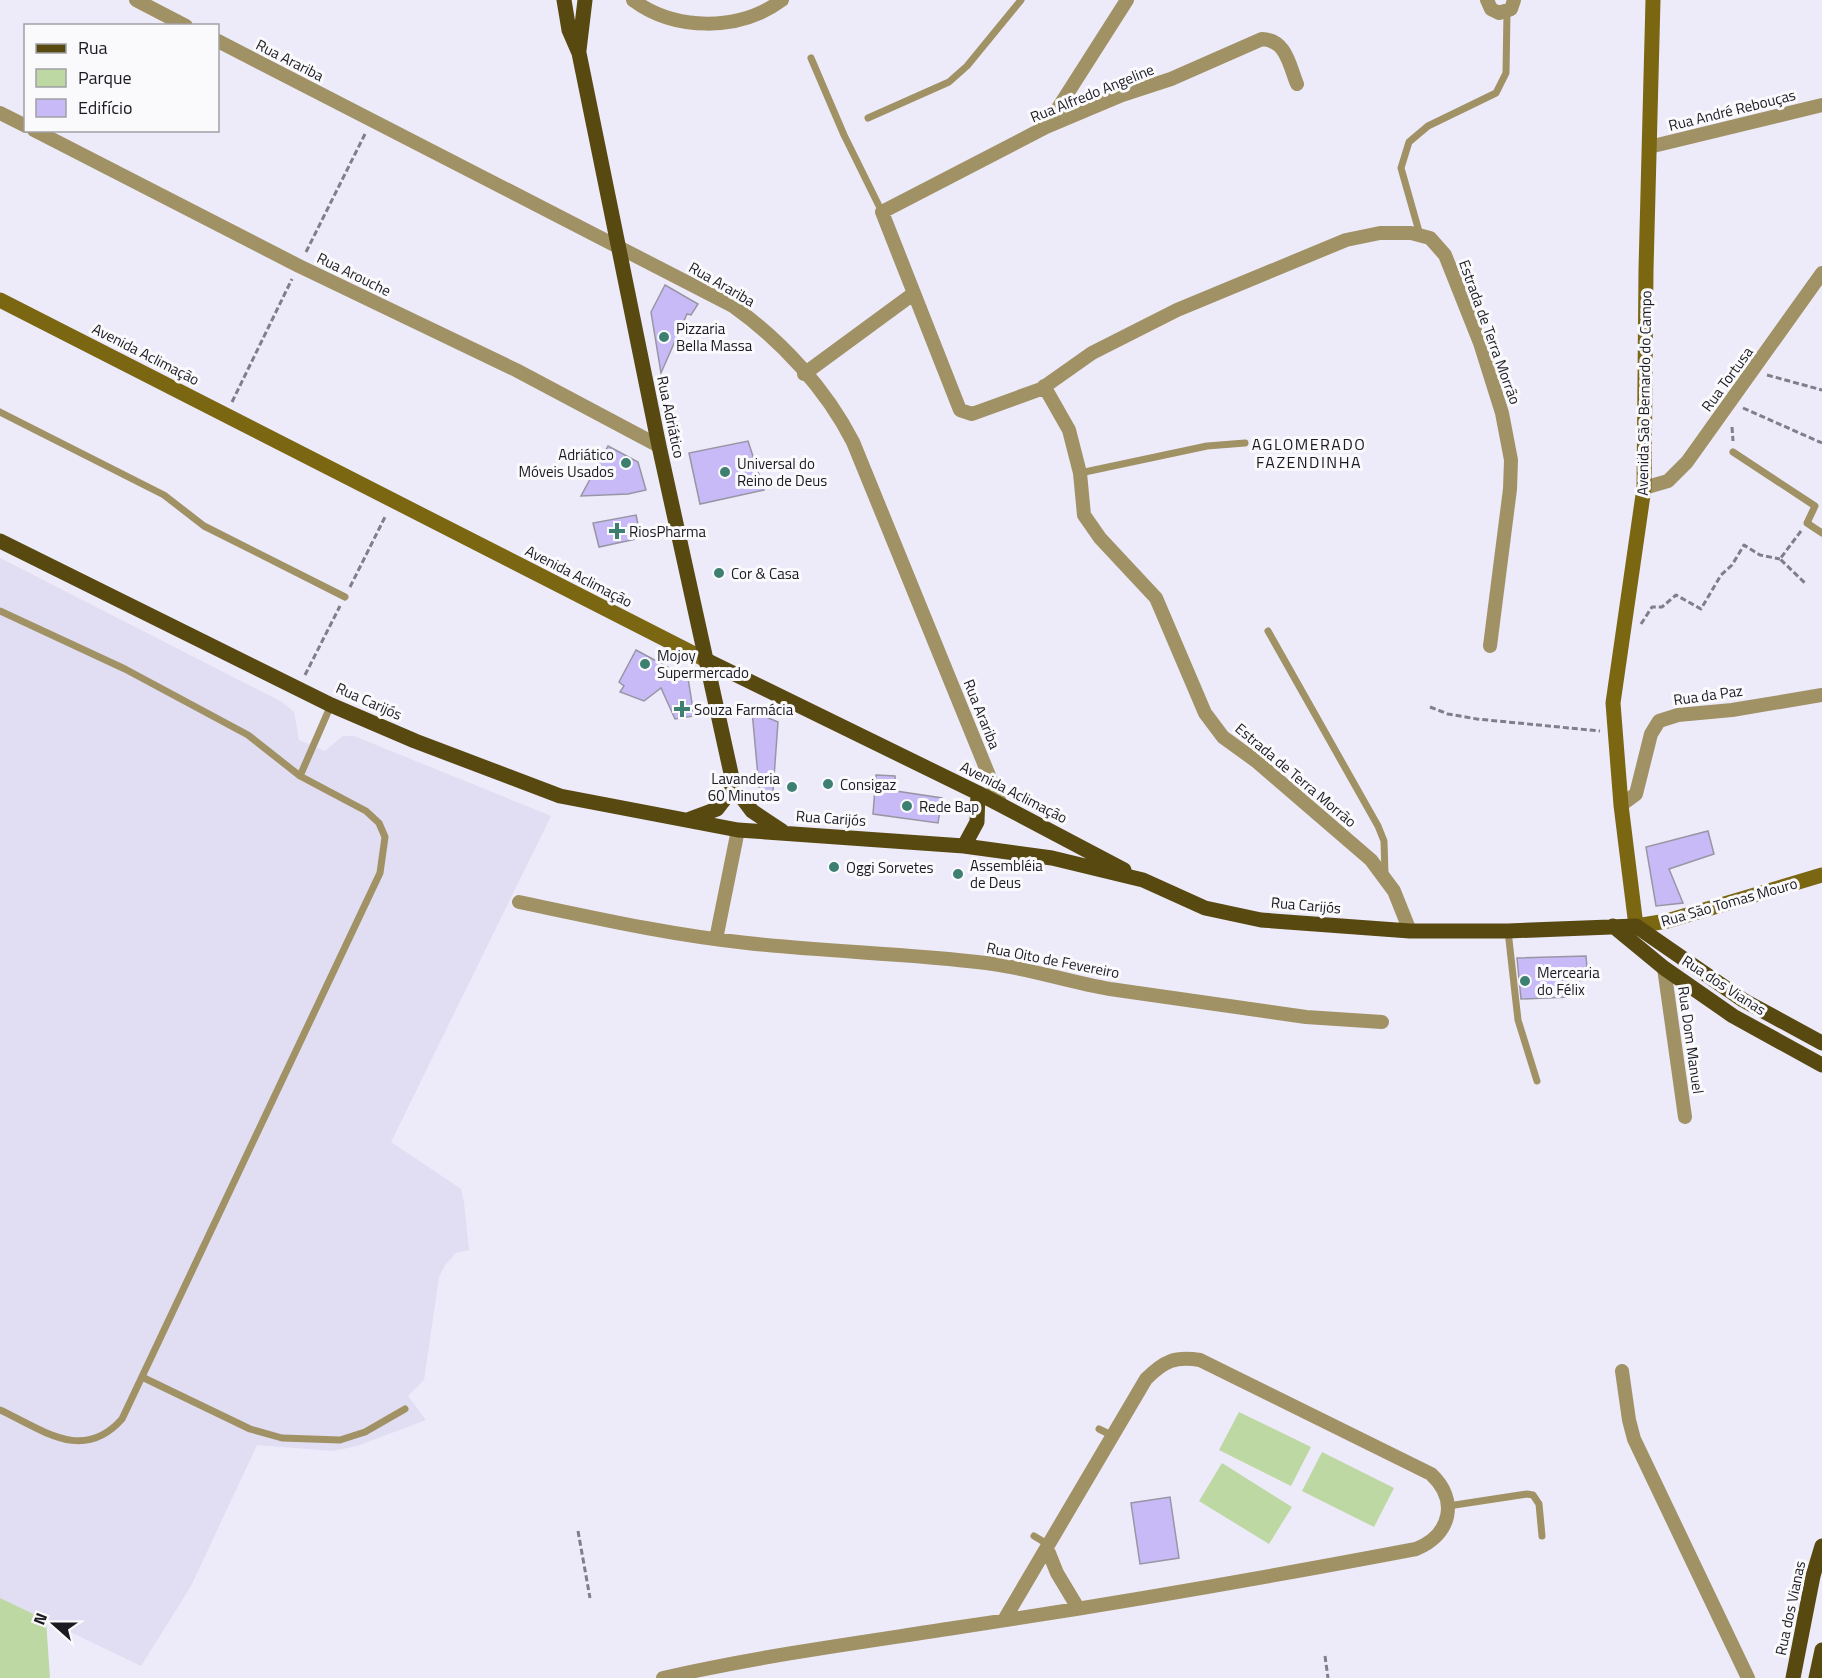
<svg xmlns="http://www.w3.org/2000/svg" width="1822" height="1678" font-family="'Titillium Web',sans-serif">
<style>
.built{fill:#e1ddf3}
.green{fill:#bdd8a2}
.building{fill:#c7baf7;stroke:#9896a4;stroke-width:1.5}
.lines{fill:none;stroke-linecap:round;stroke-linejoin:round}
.path{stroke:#807e89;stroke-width:3;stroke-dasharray:6 3;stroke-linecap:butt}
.lane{stroke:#a09264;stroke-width:7}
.street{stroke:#a09264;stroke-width:14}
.secondary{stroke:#7b6612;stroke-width:15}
.primary{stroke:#584911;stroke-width:15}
.poi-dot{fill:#3d8072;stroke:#fafafd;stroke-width:2}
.labels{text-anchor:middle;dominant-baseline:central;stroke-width:6;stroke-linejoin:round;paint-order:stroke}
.street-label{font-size:15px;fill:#1b1a20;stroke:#fafafd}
.poi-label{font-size:15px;fill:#1b1a20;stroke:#fafafd;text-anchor:start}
.neighbourhood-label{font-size:16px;letter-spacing:1.5px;fill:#1b1a20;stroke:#fafafd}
</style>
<rect width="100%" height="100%" fill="#edeafa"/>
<path class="built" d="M0,558L282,702L294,712L299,740L325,751L343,736H354L551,816L391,1142L461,1189L464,1203L469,1250L456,1253L445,1265L439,1277L424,1380L408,1396L426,1420L357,1446L333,1451L257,1445L191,1586L141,1666L0,1598Z"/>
<path class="green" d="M1239,1412L1311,1447L1291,1486L1219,1450Z
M1322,1452L1394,1488L1374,1527L1302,1491Z
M1222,1463L1292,1507L1269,1544L1199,1501Z
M0,1598L46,1620L50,1678H0Z"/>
<path class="building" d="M665,285L698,304L691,315L687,314L661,373L651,312Z
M748,441L764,490L700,504L689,453Z
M608,446L638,462L646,490L628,494L581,496Z
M636,515L641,538L599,547L593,523Z
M636,650L688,678L694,716L675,719L661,688L644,701L620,692L624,686L619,682Z
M752,711L778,722L773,791H763L759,787Z
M876,775L895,776L896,791L942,798L938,823L873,814Z
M1708,831L1714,854L1669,869L1683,903L1656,906L1646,847Z
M1586,956L1588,980L1570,981V997L1521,999L1517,958Z
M1170,1497L1179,1558L1140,1564L1131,1503Z"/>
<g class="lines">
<path class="path" d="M306,252L365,134
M1767,375L1822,390
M232,402L292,279
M1743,408L1822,443
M1732,427L1733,441
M1801,531L1780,559L1806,584
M350,587L386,515
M1641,624L1652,607H1662L1676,595L1701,609L1721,575L1732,565L1744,545L1760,555L1780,559
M305,675L340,606
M1430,707L1448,714L1477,719L1600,731
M578,1531L590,1598
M1325,1656L1328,1678"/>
<path class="lane" d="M811,58L844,135L882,212
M868,118L949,82L967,66L1021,0
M1420,235L1401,168L1409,142L1428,126L1496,93L1506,73L1507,12
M0,412L164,495L204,526L345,597
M1733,452L1815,506L1807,523L1822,533
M1080,473L1207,446L1245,443
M0,611L125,669L248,735L300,776L366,811L379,823L385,837L380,873L122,1419C83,1463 43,1430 0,1410
M1268,631L1378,826L1384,841L1385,875
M300,776L331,705
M1508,931L1518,1020L1537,1081
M142,1377L250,1429L282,1438L340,1440L365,1432L405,1409
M1099,1429L1113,1436
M1448,1506L1527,1494L1533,1495L1539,1504L1542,1536
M1034,1536L1049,1545"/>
<path class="street" d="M136,0L186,26
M633,0C675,31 739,32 782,0
M1487,0L1491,9L1499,13L1511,9L1514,0
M218,41L733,306C781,340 826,389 853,442L1001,805
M1297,84C1289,64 1286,40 1262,39L1171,79L1122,95L1046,127L882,212L960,410L972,414L1041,389L1092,353L1177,310L1346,240L1380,233H1411L1430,238L1445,255L1480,343L1502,413L1511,460L1510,489L1490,646
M0,113L26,126
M1046,127L1127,0
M34,130L299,266L516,370L659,446
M1649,147L1822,105
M804,374L913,294
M1044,386L1069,430L1080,473L1084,515L1100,538L1156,598L1205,713L1223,737L1256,761L1371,860L1394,891L1410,931
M1644,488L1668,481L1687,462L1822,273
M1621,805L1636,794L1651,734L1659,721L1678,715L1732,710L1822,695
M519,902C595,918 670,935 747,943C826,952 907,953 986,963C1029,968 1068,982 1110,989L1306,1017L1382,1022
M716,939L738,830
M1664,968L1685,1117
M1622,1371L1629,1420L1634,1439L1748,1678
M1047,1548L1057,1573L1078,1608
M663,1678C759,1656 857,1643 954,1628C1108,1605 1263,1578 1416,1549C1451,1535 1459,1500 1431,1474L1200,1360C1175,1356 1164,1361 1146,1379L1004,1620"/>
<path class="secondary" d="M1653,0L1646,270L1644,488L1613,703L1621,805L1636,926L1667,921L1822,875
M0,300L708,661"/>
<path class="primary" d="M564,0L569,30L579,53L659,446L734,787L752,811L782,831
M579,50L585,0
M0,541L331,705L415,741L560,796L738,830L964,846L1052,858L1143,880L1205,908L1261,920L1410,931H1508L1636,926L1743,1000L1822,1043
M708,661L978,793L1124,870
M690,819L717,809L734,787
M964,846L977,822L978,793
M1613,926L1664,968L1733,1016L1822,1065
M1793,1678L1813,1576L1822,1546
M1816,1678L1822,1650"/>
</g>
<g class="poi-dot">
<circle cx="664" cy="337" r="6"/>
<circle cx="626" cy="463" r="6"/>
<circle cx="725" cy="472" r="6"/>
<path d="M614 522h6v6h6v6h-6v6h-6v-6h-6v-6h6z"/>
<circle cx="719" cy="573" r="6"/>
<circle cx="645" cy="664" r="6"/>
<path d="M679 700h6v6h6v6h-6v6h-6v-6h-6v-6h6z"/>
<circle cx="828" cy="784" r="6"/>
<circle cx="792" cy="787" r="6"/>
<circle cx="907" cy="806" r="6"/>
<circle cx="834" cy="867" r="6"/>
<circle cx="958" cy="874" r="6"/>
<circle cx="1525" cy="981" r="6"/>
</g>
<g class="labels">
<g class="street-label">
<text transform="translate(290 60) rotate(27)">Rua Arariba</text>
<text transform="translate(1092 93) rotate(-22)">Rua Alfredo Angeline</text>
<text transform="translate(1732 110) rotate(-14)">Rua André Rebouças</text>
<text transform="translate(354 274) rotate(26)">Rua Arouche</text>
<text transform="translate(722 284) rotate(30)">Rua Arariba</text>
<text transform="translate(1490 332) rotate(70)">Estrada de Terra Morrão</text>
<text transform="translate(146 354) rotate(27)">Avenida Aclimação</text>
<text transform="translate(1727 379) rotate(-54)">Rua Tortusa</text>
<text transform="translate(1644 393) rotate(-89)">Avenida São Bernardo do Campo</text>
<text transform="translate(671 417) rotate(78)">Rua Adriático</text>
<text transform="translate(579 576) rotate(27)">Avenida Aclimação</text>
<text transform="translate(1708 695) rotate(-8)">Rua da Paz</text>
<text transform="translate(369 701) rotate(24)">Rua Carijós</text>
<text transform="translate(982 714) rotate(68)">Rua Arariba</text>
<text transform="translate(1296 775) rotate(40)">Estrada de Terra Morrão</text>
<text transform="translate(1014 792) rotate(27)">Avenida Aclimação</text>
<text transform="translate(831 818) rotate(4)">Rua Carijós</text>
<text transform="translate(1729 902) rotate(-16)">Rua São Tomas Mouro</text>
<text transform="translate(1306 905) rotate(5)">Rua Carijós</text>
<text transform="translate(1053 960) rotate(11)">Rua Oito de Fevereiro</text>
<text transform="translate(1724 985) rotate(33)">Rua dos Vianas</text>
<text transform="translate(1691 1040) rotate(82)">Rua Dom Manuel</text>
<text transform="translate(1790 1608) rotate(-78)">Rua dos Vianas</text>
</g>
<g class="poi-label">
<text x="676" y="328">Pizzaria<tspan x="676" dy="17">Bella Massa</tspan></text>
<text x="614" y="454" text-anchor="end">Adriático<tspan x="614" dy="17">Móveis Usados</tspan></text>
<text x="737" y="463">Universal do<tspan x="737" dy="17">Reino de Deus</tspan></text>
<text x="629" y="531">RiosPharma</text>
<text x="731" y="573">Cor &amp; Casa</text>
<text x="657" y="655">Mojoy<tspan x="657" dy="17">Supermercado</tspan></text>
<text x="694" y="709">Souza Farmácia</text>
<text x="780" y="778" text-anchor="end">Lavanderia<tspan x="780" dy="17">60 Minutos</tspan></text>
<text x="840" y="784">Consigaz</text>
<text x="919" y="806">Rede Bap</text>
<text x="970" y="865">Assembléia<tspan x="970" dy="17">de Deus</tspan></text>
<text x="846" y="867">Oggi Sorvetes</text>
<text x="1537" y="972">Mercearia<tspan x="1537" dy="17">do Félix</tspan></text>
</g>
<g class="neighbourhood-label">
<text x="1309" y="444">AGLOMERADO<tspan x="1309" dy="18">FAZENDINHA</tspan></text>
</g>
</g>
<rect x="24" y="24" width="195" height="108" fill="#fafafd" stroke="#a1a0a5" stroke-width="1.5"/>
<rect x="36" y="44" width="30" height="9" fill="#584911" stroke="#a1a0a5" stroke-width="1.5"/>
<text x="78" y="54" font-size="18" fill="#1b1a20">Rua</text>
<rect x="36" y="69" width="30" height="18" fill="#bdd8a2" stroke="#a1a0a5" stroke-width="1.5"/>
<text x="78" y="84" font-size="18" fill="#1b1a20">Parque</text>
<rect x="36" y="99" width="30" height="18" fill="#c7baf7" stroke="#a1a0a5" stroke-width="1.5"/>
<text x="78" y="114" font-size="18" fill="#1b1a20">Edifício</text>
<g transform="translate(54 1624) rotate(291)" stroke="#fafafd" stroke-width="4.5" paint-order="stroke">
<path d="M0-4.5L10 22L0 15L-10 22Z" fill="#1b1a20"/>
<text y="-9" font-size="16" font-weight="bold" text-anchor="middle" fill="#1b1a20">N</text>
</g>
</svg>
